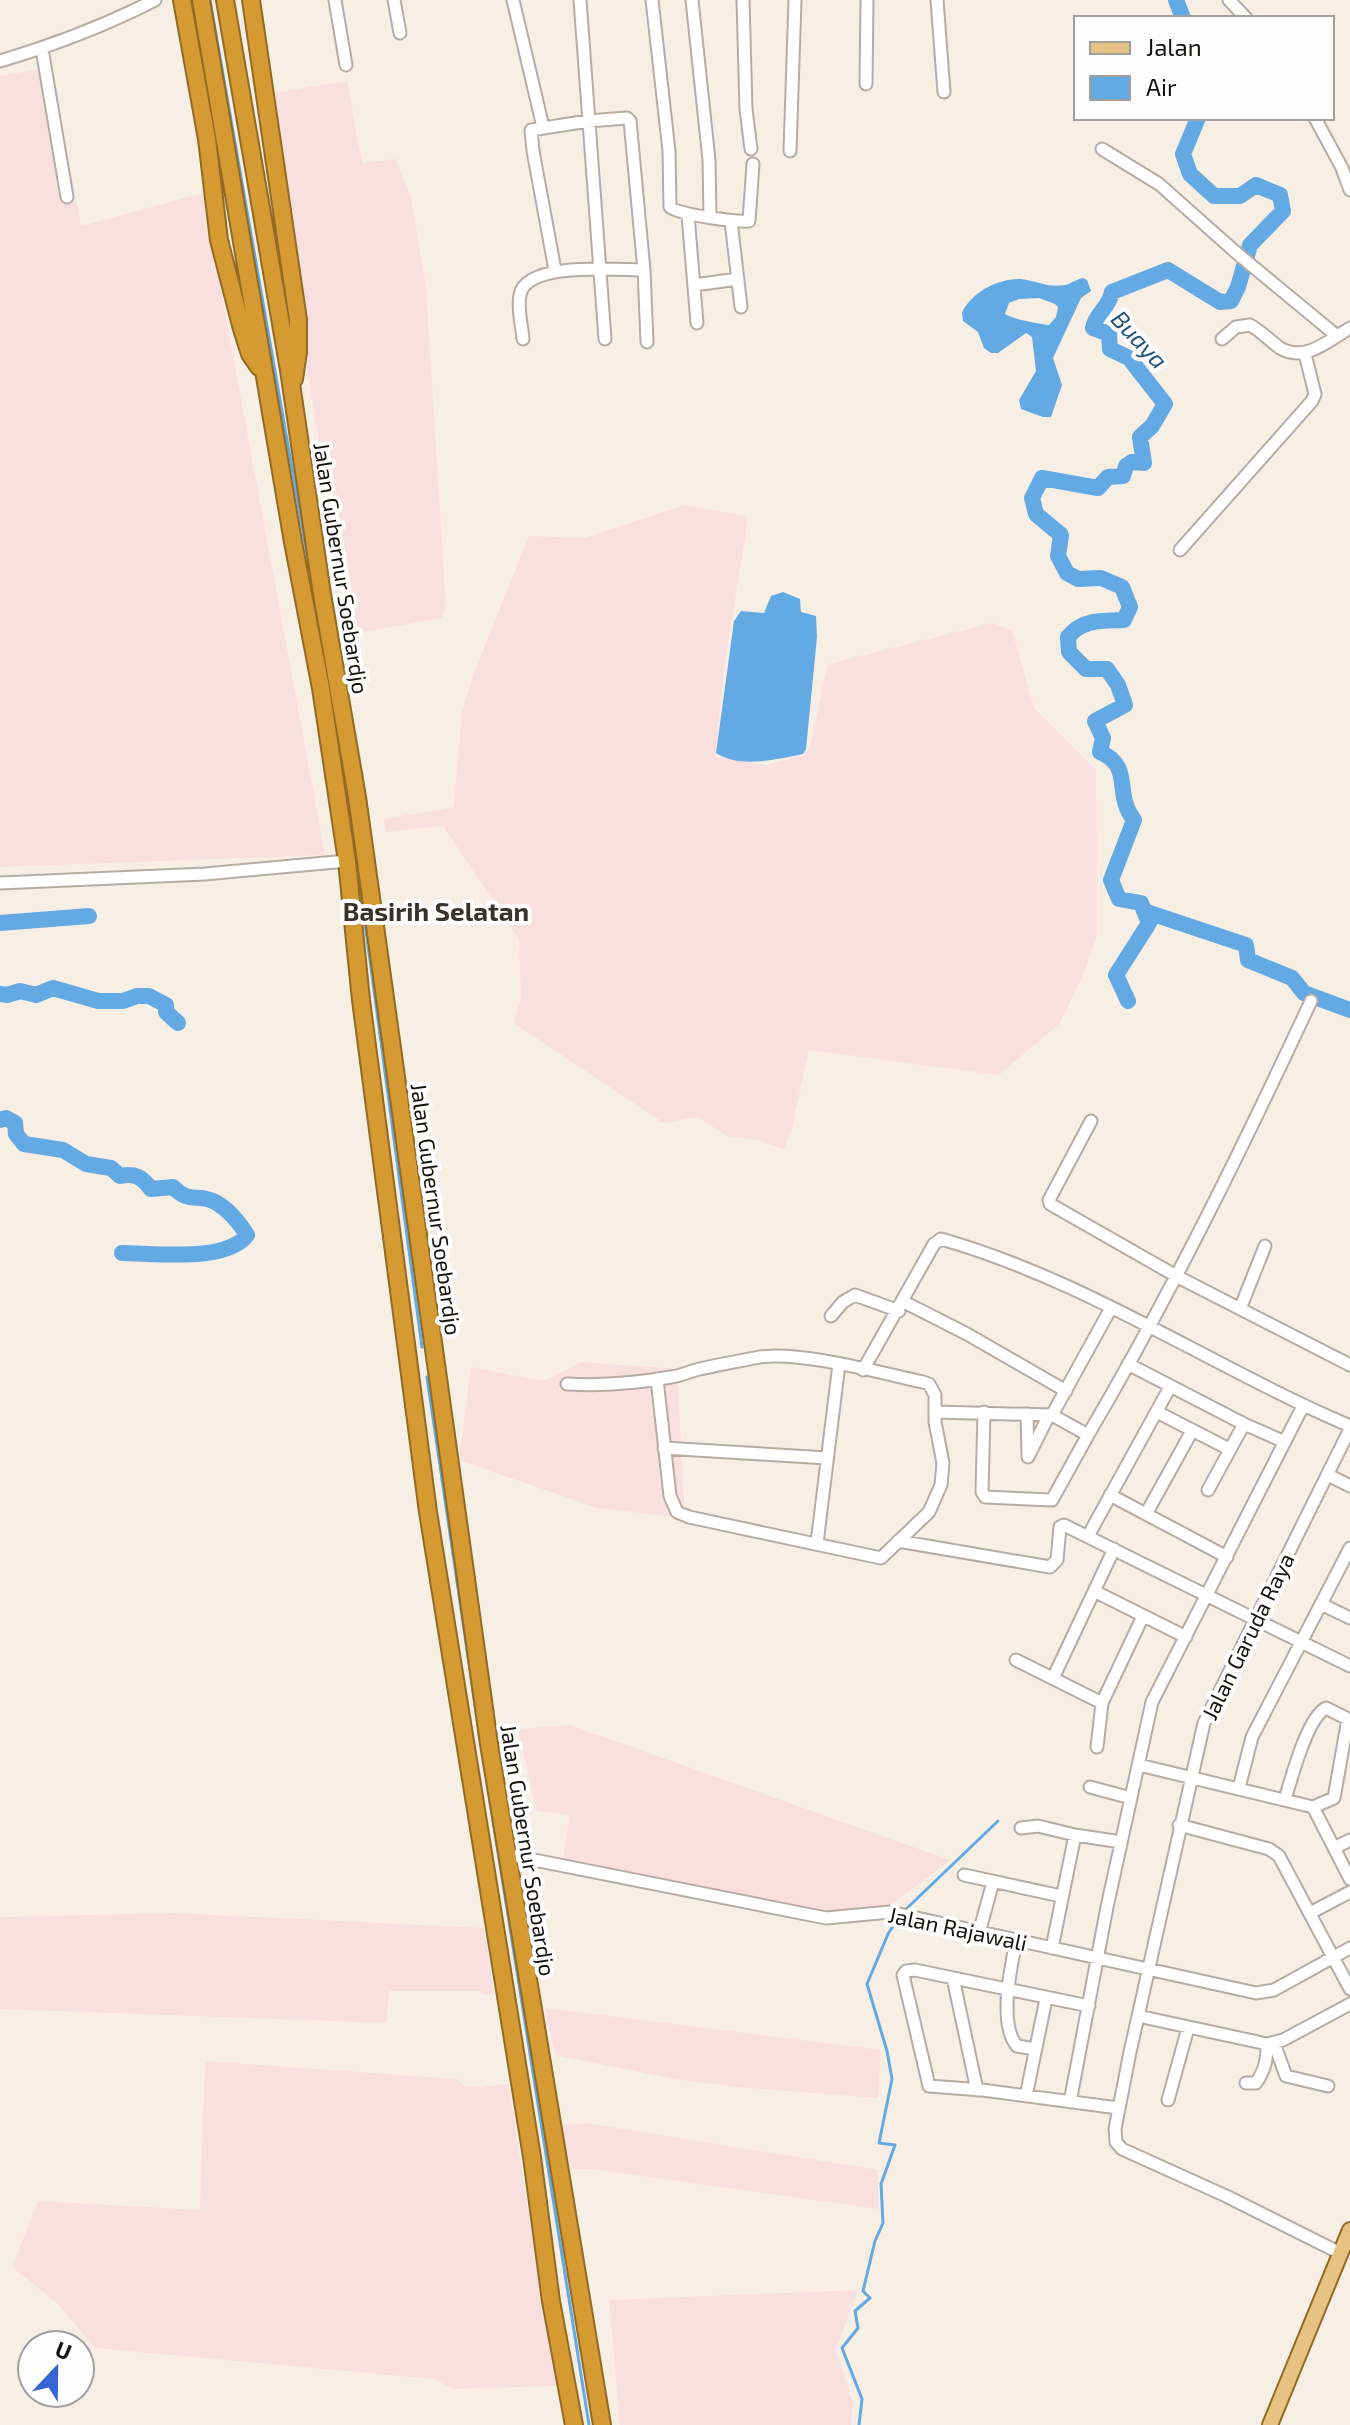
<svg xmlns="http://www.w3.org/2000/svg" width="1350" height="2425" font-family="'Exo 2',sans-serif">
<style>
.industrial{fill:#fadfdf}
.water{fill:#63a9e4;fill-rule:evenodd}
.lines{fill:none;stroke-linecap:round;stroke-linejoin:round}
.stream{stroke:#63a9e4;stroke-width:3}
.river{stroke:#63a9e4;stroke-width:16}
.minor-casing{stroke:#b5ada3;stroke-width:15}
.major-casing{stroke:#916a25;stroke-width:18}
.highway-casing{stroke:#916a25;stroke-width:20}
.minor{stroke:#fff;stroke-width:11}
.major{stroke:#e6c283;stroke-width:14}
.highway{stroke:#d59a31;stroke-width:16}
.labels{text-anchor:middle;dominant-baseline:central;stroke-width:8;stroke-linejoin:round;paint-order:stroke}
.street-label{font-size:22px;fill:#14120e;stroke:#fefefe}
.water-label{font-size:24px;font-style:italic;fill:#1f527a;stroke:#fefefe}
.quarter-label{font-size:26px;font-weight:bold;fill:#383229;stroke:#fefefe}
</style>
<rect width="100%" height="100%" fill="#f8efe4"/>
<path class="industrial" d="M51,67L81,226L203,193L325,855L0,867V76Z
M347,81L362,163L396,159L411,198L426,287L446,607L442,618L351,634L286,241L267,94Z
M684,505L746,516L748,519L725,662L715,757L765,765L803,756L810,747L828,664L992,623L1012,630L1034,708L1096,770L1097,935L1084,973L1060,1023L999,1075L809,1050L792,1128L784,1149L760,1141L727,1136L698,1117L664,1123L514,1023L521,998L519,940L501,912L443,826L385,832L384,819L454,807L462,712L474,673L529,536L584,538Z
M582,1362L677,1369L685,1518L597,1508L459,1460L471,1367L543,1381Z
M570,1725L950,1860L890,1906L829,1914L563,1858L570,1815L537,1811L518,1729Z
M174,1913L484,1928L494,1994L485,1995L480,1991H389L387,2023L0,2009V1917Z
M545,2008L881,2050L878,2098L737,2087L675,2079L555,2055Z
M205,2061L457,2079L465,2086L481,2088L508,2083L556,2386L454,2389L433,2379L95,2348L58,2304L12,2267L38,2201L200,2210Z
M586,2123L878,2170V2209L592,2169H570L562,2125Z
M858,2290L836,2350L853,2403L851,2425H620L609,2300Z"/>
<path class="water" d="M1083,278L1087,280L1091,291L1081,298L1053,358L1062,385L1051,417H1043L1021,409L1019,400L1036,371L1032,337L1026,333L998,353H991L984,348L978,332L963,321L962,313C971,292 999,278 1021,279C1036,281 1049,288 1065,285C1071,284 1076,279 1083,278ZM1039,298L1055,304L1058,307L1056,317L1049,325C1040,324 1012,319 1005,314L1009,303L1019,299Z
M783,592L800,599L801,612L816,616L817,637L806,749L803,754C777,759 740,769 716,753L734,621L741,611L764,613L771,596Z"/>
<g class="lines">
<path class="stream" d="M210,0L312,583
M318,619L349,804L422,1347
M427,1377L480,1738
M488,1789L589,2425
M904,1911L998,1821
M859,2425L862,2399L842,2348L858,2328L855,2311L870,2298L863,2291L875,2241L883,2223L881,2184L895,2145L879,2143L892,2079L887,2051L867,1984L888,1934L899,1917"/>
<path class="river" d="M1176,0L1183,18
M1144,911L1246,945L1248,960L1292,978L1304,993L1350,1010
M0,923L89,916
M0,994L7,995L20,991L36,995L53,988L98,1001H123L137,996H149L166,1005V1012L178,1023
M1128,1001L1116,975L1149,923L1141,903L1119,899L1111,880L1134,820C1113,793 1134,767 1100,752L1103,738L1095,721L1125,705L1118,685L1107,669H1086L1069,652L1068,637C1082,619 1102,621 1124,620L1130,607L1122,587L1101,578L1078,579L1067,573L1058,556L1061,535L1036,514L1032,498L1042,478L1098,488L1108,477L1123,476L1126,466L1132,462L1144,463L1140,437L1152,426L1165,404L1129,358L1110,349L1109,334L1093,328C1096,312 1108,310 1112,292L1168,270L1220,302L1231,301L1238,287L1250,245L1283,211L1280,195L1256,185L1240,196H1214L1190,174L1183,154L1198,118
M0,1120L6,1118L15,1123L16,1134L24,1144L63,1150L86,1164L111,1168L120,1176C135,1173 142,1177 151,1189L173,1187C189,1204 199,1193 215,1202C227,1208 240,1223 247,1235C226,1263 155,1253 122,1253"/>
<defs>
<path id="minor" d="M335,0L346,65
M394,0L400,33
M513,0L543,127
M580,0L605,339
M652,0L669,151L670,207C680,215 735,222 749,221L753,164
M692,0L709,160L710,216
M743,0L746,109L751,149
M937,0L944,92
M1229,0L1246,18
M42,49L67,197
M0,61C54,45 104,26 155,0
M866,84L867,0
M1315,118L1342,168L1350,190
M1102,149L1159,184L1239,255L1337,336
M790,151L795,0
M688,215L697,323
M731,221L741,307
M555,270L533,151L531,130L588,121L627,118L630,121L644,270L647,342
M694,285L738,279
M523,339C522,326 517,308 520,295C526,261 617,270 644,270
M1222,339L1236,327L1250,325C1261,331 1270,341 1280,348C1305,363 1329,340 1350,328
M1180,550L1312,401L1315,394L1305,354
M0,883L205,874L347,861
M1091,1121L1049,1200L1050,1204L1178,1277L1350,1365
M904,1302L967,1334L1066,1391
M1240,1309L1265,1246
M831,1316L843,1302L855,1295L899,1311
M1128,1364L1244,1424L1285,1442
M863,1370L934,1244L941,1239C1086,1280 1212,1367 1350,1426
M567,1384C601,1386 637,1383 671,1377C681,1376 690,1371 700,1369C720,1364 740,1361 760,1357C801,1351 881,1373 923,1382L929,1384L935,1395V1422L943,1463L941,1485L929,1512L881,1558L689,1517L677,1512L670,1496L657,1379
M935,1412L1052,1415L1088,1435C1171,1294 1242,1149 1311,1001
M984,1412L982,1492L985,1497L1052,1500L1088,1435
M1157,1412L1229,1449
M1027,1414L1028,1456
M1052,1415L1111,1308
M664,1448L827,1458
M1028,1457L1049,1415
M1328,1475L1350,1486
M1208,1490L1244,1424
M1110,1495L1227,1557
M1146,1514L1192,1431
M1088,1536L1170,1387
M898,1541L1050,1567L1057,1560L1060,1527L1064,1525L1350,1666
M817,1543L839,1364
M1096,1592L1186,1637
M1321,1604L1350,1618
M1016,1660L1102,1703
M1054,1676L1114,1549
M1097,1747L1102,1703L1143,1616
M1139,1765L1313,1807L1334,1798L1348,1719
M1090,1787L1131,1798
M1239,1788L1252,1737L1350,1548
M1285,1799C1292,1777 1307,1718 1326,1708L1350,1720
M1313,1807L1350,1879
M1179,1825L1269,1849L1279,1856L1350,1989
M1021,1828L1038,1826L1075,1835L1121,1842
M1334,1848L1350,1840
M509,1855L826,1918L890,1912L1256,1993L1274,1990L1350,1948
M964,1875L1061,1896
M1310,1913L1350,1892
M979,1933L993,1882
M1016,1941C1011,1967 998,2024 1017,2046L1035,2049
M1052,1948L1075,1835
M953,1978L977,2090
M1089,2006L915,1970L906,1971L903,1975L929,2086L982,2090L1118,2108
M1138,2016L1267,2044L1283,2040L1350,2004
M1274,2043L1286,2076L1328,2086
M1246,2083H1256C1265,2070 1267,2060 1267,2044
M1026,2096L1046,1999
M1168,2100L1188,2028
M1070,2102L1107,1907L1152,1702L1303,1406
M1340,2253L1226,2196L1122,2149L1116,2142L1115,2129L1130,2052L1204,1723L1350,1429"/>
<path id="major" d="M1270,2425L1350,2230"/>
<path id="highway" d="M182,0L207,139L219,240L242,329L250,354L259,367
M201,0L293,542L321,688L347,861L361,1000L428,1512L532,2157L551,2301L574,2425
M225,0L289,370L322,594L357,797L489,1744L602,2425
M251,0L298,320V352L294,379"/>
</defs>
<use href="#minor" class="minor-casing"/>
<use href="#major" class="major-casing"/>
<use href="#highway" class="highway-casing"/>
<use href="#minor" class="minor"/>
<use href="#major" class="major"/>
<use href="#highway" class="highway"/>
</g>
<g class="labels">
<g class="street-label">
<text transform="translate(342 568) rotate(81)">Jalan Gubernur Soebardjo</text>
<text transform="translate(437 1209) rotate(82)">Jalan Gubernur Soebardjo</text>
<text transform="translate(1247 1636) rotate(-64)">Jalan Garuda Raya</text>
<text transform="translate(529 1850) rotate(81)">Jalan Gubernur Soebardjo</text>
<text transform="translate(958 1928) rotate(12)">Jalan Rajawali</text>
</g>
<g class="water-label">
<text transform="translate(1140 339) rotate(47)">Buaya</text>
</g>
<g class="quarter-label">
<text x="436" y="910">Basirih Selatan</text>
</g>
</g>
<rect x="1074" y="16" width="260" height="104" fill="#fefefe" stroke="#a0a09e" stroke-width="2"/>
<rect x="1090" y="42" width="40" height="12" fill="#e6c283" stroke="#a0a09e" stroke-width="2"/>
<text x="1146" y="56" font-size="24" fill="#14120e">Jalan</text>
<rect x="1090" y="76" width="40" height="24" fill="#63a9e4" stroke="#a0a09e" stroke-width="2"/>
<text x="1146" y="96" font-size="24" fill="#14120e">Air</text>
<g transform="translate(56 2369) rotate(22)"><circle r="38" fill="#fefefe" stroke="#a0a09e" stroke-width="2"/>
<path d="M0-6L14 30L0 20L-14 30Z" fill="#3664d4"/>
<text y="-12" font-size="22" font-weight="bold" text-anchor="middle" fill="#14120e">U</text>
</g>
</svg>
